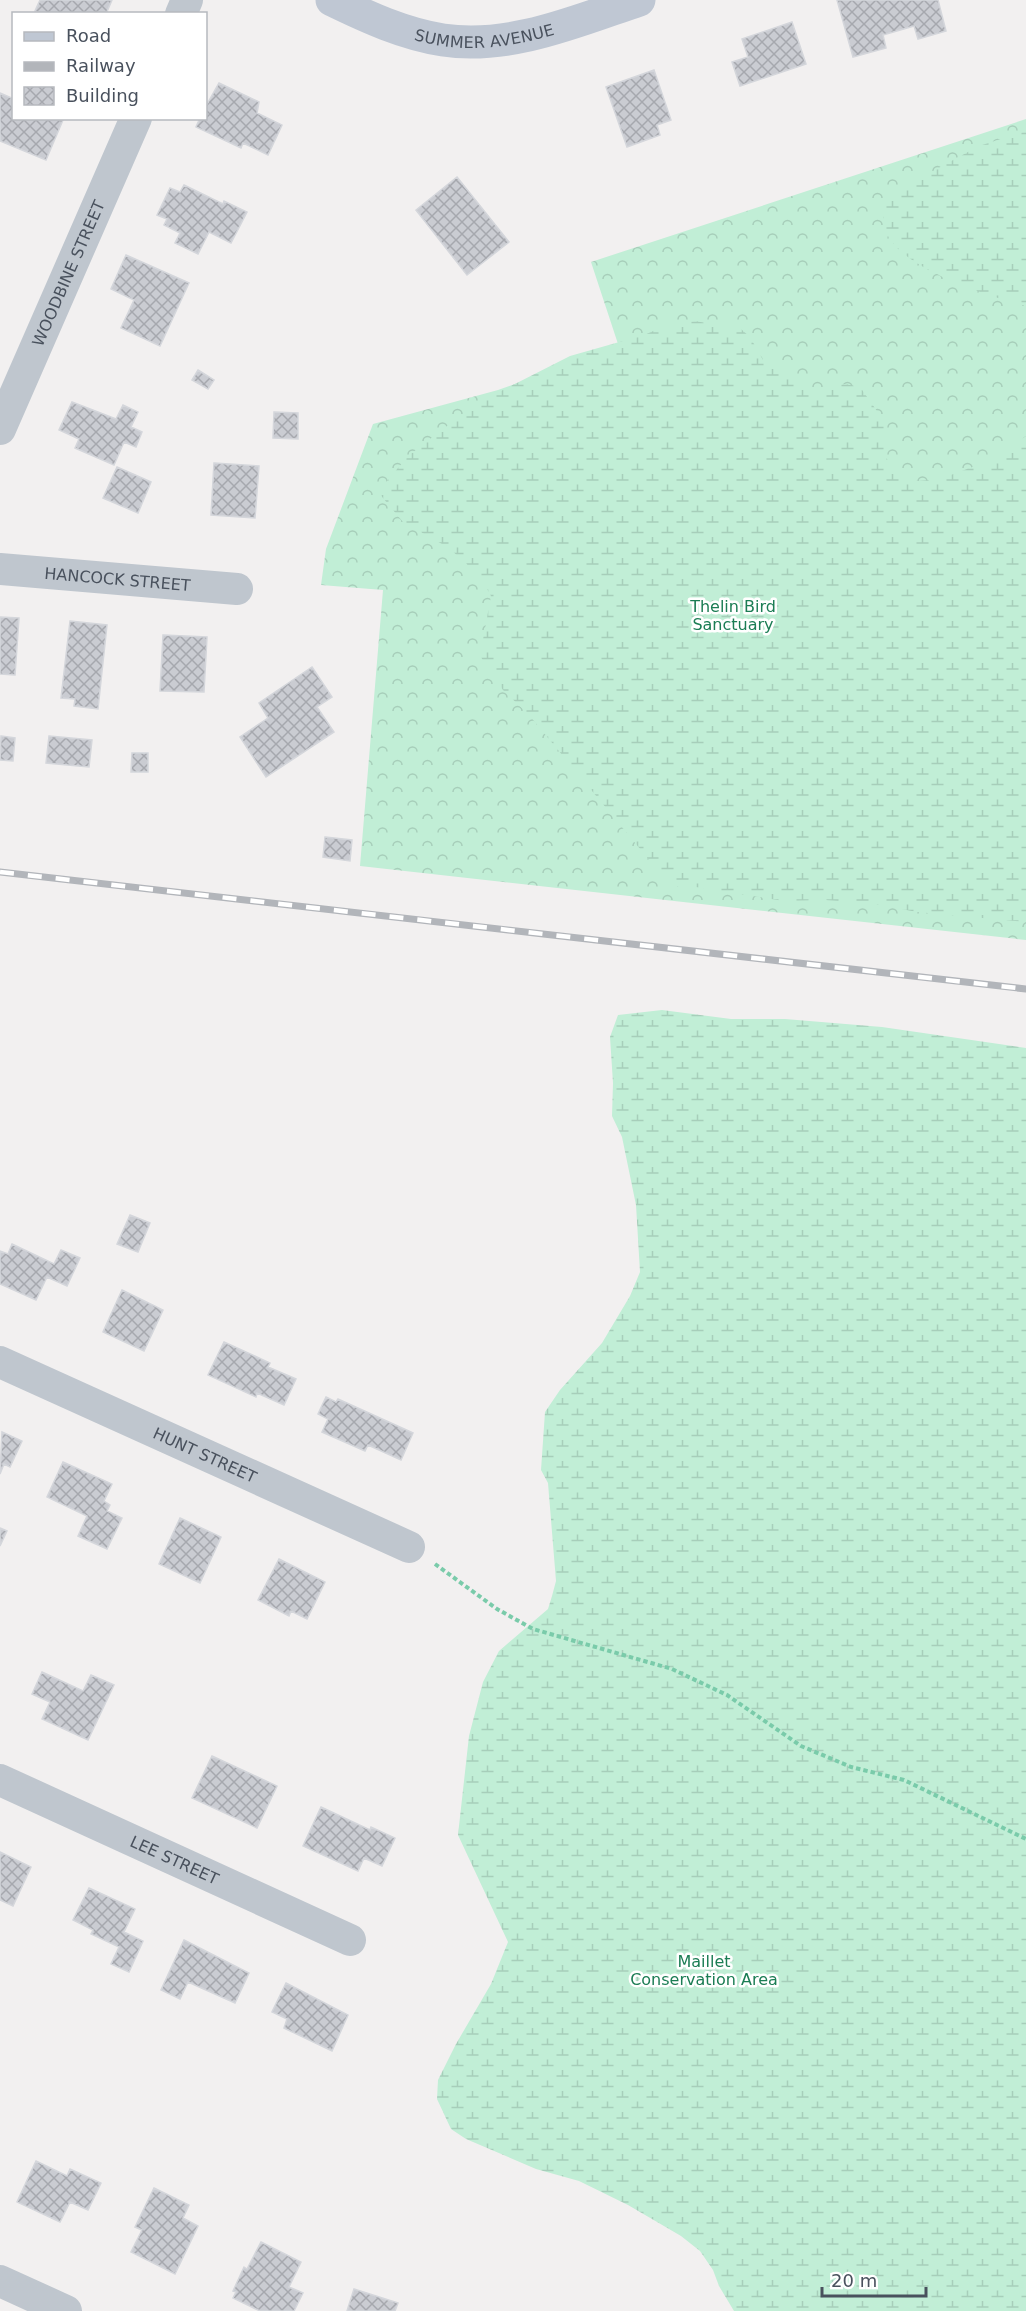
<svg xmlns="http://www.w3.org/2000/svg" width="1026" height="2311" font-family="'DejaVu Sans',sans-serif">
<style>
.forest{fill:url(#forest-crowns)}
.wetland{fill:url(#wetland-marsh)}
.building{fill:url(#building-cross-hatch);stroke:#d4d6db;stroke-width:1.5}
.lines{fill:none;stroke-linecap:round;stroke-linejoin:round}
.path{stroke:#7acbaa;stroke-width:4;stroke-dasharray:4.5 3;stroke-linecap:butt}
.street{stroke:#bfc6ce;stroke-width:32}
.secondary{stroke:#bfc7d3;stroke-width:33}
.rail-casing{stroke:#b2b5ba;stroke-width:7}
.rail{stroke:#fff;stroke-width:4.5;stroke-dasharray:14;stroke-linecap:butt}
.labels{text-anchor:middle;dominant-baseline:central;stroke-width:5;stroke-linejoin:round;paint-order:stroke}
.street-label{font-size:16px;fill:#49515d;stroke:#fff}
.park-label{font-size:16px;fill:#1b7d54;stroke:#fff}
</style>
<defs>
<pattern id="forest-crowns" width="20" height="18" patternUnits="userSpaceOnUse" patternTransform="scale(1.5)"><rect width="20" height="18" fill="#c1eed6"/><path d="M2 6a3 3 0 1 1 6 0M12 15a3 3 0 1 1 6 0" fill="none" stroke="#a7ceba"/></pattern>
<pattern id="wetland-marsh" width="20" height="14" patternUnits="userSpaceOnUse" patternTransform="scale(1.5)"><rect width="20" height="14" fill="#c1eed6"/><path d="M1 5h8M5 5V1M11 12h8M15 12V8" fill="none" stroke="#a7ceba"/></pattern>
<pattern id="building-cross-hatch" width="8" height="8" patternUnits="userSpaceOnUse" patternTransform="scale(1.5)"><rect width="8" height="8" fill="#caccd2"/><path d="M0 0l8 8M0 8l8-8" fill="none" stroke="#a6a8ae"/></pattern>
</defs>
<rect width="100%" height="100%" fill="#f2f0f0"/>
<path class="forest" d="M1026,119V940L360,866L383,590L321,585L326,549L373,424L498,390L619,347L591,262Z"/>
<path class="wetland" d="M1026,131V306C988,296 916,273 892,242C883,232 883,214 883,201L909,184L979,146Z
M695,321L741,329L750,337L763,360L807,389L845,384L860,387L884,421L885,456L899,478L918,481L940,479L994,459L1026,436V922L917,912L875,904L825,900L784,901L696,887L682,889L665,879L529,715L503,690L480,656L491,596L481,578L472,569L449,548L403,522L378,492L408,456L469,409L503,390L570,356L644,335L665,326Z
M662,1010L731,1019H785L882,1027L1026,1048V2311H734L719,2286L713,2270L700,2251L681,2236L628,2205L579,2181L536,2169L466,2139L451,2129L437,2099L438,2080L456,2044L491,1984L508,1942L458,1835L469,1736L483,1682L499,1651L548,1609L552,1596L556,1581L548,1483L541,1470L545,1412L560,1390L602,1343L630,1296L640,1272L636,1205L622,1137L612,1116L613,1083L610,1037L618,1015Z"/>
<path class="building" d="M40,0H112L106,14H41L35,11Z
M837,0H938L946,31L918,39L914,26L883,35L886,48L853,57Z
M792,22L806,64L740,86L732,62L748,57L742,39Z
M654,70L671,120L657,125L660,135L627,147L606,87Z
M219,83L259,102L257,113L282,125L268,155L243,143L241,148L196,127L200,118H206V106Z
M0,93L14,99V118L63,120L46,160L0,141Z
M457,177L509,242L467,275L416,210Z
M184,185L223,204L224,201L247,212L231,243L209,232L198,254L175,243L180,233L164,225L167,219L157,215L170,188L180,192Z
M126,255L189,283L160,346L121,328L134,300L111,289Z
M198,370L214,380L208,389L192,380Z
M72,402L116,419L123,405L138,412L131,427L142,432L136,447L124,442L114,465L75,448L79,439L59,430Z
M274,412L298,413V439L273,438Z
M214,463L259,466L255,518L211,515Z
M117,467L151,482L138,513L103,498Z
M0,617L19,618L15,675L0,674Z
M70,621L107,625L98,709L74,706L75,699L61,698Z
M163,635L207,637L204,692L160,691Z
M312,667L332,697L317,707L334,732L266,777L240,737L268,718L259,703Z
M1,736L15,738L13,761L0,760Z
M49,736L92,740L89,767L46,763Z
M132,753H148V772H131Z
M325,837L352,840L350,861L323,857Z
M130,1215L150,1223L138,1252L117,1244Z
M12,1244L54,1264L61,1250L80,1258L67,1286L47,1277L36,1300L0,1284V1251L8,1254Z
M122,1290L163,1310L144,1351L103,1332Z
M224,1342L270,1363L268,1367L296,1379L284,1405L257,1393L256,1397L208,1375Z
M326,1397L336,1402L338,1399L413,1433L401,1460L368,1445L365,1451L322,1432L328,1419L318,1414Z
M2,1432L22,1441L10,1467L4,1464L0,1474Z
M63,1462L112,1484L104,1501L110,1505L107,1511L122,1518L107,1549L78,1536L87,1516L47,1497Z
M180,1518L221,1537L200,1583L159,1564Z
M0,1528L7,1531L0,1546Z
M279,1559L325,1582L307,1619L291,1611L289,1616L258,1600Z
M42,1672L83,1691L91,1675L114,1685L88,1740L42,1719L50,1702L32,1694Z
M212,1756L277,1786L257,1828L192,1798Z
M321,1807L370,1830L371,1827L395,1838L382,1866L364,1858L358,1871L303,1846Z
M0,1852L31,1867L13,1906L0,1900Z
M89,1888L135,1909L124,1932L143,1941L129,1972L111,1964L119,1947L91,1934L93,1930L73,1920Z
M184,1940L249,1973L235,2003L188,1982L180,1999L161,1990Z
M286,1983L348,2015L332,2051L284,2028L287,2019L272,2012Z
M36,2161L67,2176L70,2169L101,2183L88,2210L70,2202L60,2222L17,2202Z
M154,2188L189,2205L183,2218L198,2226L175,2274L131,2252L142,2230L135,2227Z
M261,2242L301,2262L289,2287L303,2293L294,2311H260L233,2298L236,2292L233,2291L244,2267L247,2269Z
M354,2289L398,2303L395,2311H347Z"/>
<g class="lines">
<path class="path" d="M435,1564L497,1609L533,1629L672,1669L727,1695L801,1746L851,1767L904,1780L1026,1839"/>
<g class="street">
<path d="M181,14L187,0"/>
<path id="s1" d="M0,429L136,118"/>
<path id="s2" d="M0,569L237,589"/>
<path id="s3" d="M0,1362L409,1547"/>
<path id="s4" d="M0,1780L350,1940"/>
<path d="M0,2281L66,2311"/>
</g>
<path class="secondary" id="s5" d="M332,0C367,17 404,34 443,40C510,50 577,21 639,0"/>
<defs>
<path id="rail" d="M0,872L1026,989"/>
</defs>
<use href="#rail" class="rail-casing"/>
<use href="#rail" class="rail"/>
</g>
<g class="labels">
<g class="street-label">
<text stroke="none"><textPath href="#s5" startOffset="160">SUMMER AVENUE</textPath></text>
<text stroke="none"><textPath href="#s1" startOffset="170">WOODBINE STREET</textPath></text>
<text stroke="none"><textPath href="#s2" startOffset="118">HANCOCK STREET</textPath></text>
<text stroke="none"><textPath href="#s3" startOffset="225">HUNT STREET</textPath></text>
<text stroke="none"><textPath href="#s4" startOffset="192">LEE STREET</textPath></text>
</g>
<g class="park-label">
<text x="733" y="606">Thelin Bird<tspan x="733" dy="18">Sanctuary</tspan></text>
<text x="704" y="1961">Maillet<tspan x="704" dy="18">Conservation Area</tspan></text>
</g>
</g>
<rect x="12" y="12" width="195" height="108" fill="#ffffff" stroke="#b6b9be" stroke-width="1.5"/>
<rect x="24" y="32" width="30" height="9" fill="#bfc7d3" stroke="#b6b9be" stroke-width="1.5"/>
<text x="66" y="42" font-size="18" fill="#49515d">Road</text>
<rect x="24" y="62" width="30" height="9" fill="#b2b5ba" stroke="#b6b9be" stroke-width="1.5"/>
<text x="66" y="72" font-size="18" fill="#49515d">Railway</text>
<rect x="24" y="87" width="30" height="18" fill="url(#building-cross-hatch)" stroke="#b6b9be" stroke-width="1.5"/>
<text x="66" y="102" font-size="18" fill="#49515d">Building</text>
<path d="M822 2287v9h104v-9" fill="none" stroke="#49515d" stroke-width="3"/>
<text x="831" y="2287" font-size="18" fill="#49515d" stroke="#ffffff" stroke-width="4.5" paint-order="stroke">20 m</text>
</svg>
